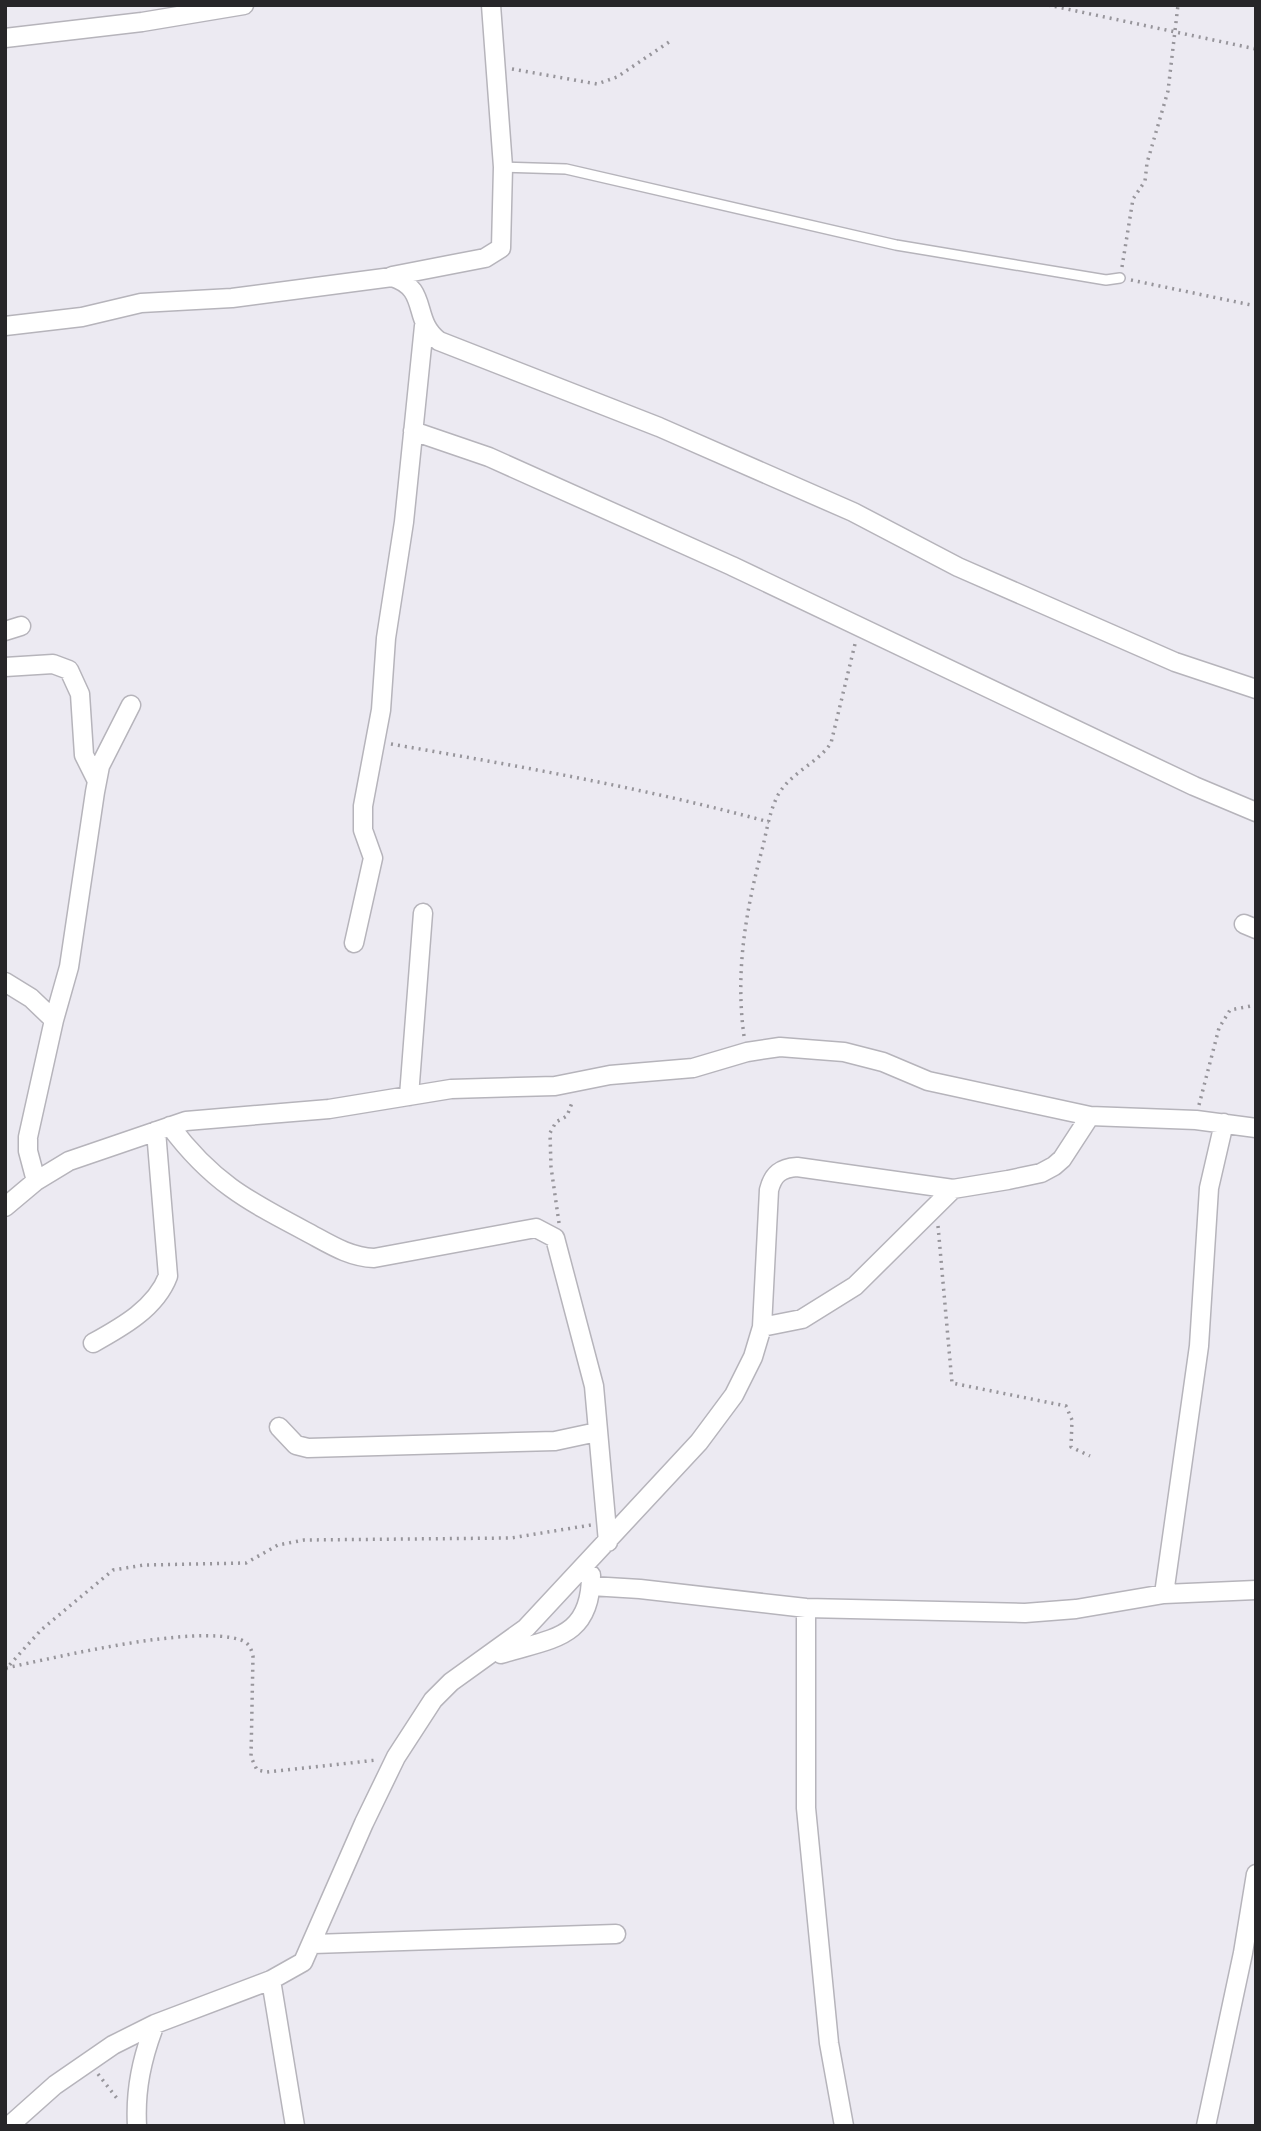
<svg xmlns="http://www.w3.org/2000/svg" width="1261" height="2131" font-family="'Source Serif 4',serif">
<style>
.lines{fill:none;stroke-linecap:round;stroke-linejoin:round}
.service-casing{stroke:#b6b4bb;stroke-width:12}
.minor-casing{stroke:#b6b4bb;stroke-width:21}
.path{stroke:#97959b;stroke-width:3.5;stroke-dasharray:2 5;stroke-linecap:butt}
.service{stroke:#fff;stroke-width:9}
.minor{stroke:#fff;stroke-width:18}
</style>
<rect width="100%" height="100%" fill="#eceaf2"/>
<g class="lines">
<defs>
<path id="service" d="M503,167L566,169L896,245L1106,280L1120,278"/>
<path id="minor" d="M5,38L142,22L244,5
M392,276L485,258L501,248L503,167L491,5
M5,326L82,317L141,303L232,298L392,277C430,289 411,320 439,341L659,427L853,512L958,567L1175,662L1256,689
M413,431L489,457L732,566L1194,786L1256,812
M5,631L21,626
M5,667L53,664L69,670L80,694L84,755L97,781
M1244,924L1256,929
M354,943L373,858L363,830V806L381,710L386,638L404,522L424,326
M5,982L31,998L54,1020
M409,1096L423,913
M170,1126C211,1181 246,1200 305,1231C328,1243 348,1257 374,1258L536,1228L555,1238L594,1386L608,1542
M36,1181L28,1151V1137L54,1020L69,967L95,792L100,766L131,705
M5,1207L36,1181L69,1161L186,1121L329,1109L451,1089L555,1086L610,1075L693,1068L747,1052L780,1047L844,1052L883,1062L928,1081L1090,1116L1196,1120L1256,1128
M762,1327L802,1319L855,1286L953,1189
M93,1343C122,1327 156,1308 168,1276L156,1131
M279,1427L296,1445L308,1448L555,1441L597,1432
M591,1586L640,1589L806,1608L1025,1613L1076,1609L1164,1594L1256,1590
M1164,1594L1199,1346L1209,1188L1224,1123
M806,1608V1808L829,2043L844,2126
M501,1654C552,1638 591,1639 591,1575
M313,1944L616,1934
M271,1980L295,2126
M9,2126L55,2085L113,2045L155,2024L271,1980L303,1962L364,1823L396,1757L433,1700L451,1682L526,1628L699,1442L734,1395L753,1357L762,1327L769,1190C773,1174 781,1168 797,1167L953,1189L1008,1180L1041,1173L1054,1166L1062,1159L1090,1116
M137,2126C135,2089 142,2058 155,2024
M1206,2126L1243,1953L1256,1874"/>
</defs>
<use href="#service" class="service-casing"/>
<use href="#minor" class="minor-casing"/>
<path class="path" d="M1048,5L1256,49
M512,69L597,84L617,77L672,40
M1122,267L1133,199L1145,181L1147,163L1168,91L1178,5
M1131,280L1256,306
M391,744C518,766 645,788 769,822
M744,1036C735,971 746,909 763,846C767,829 770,810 778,795C791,772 817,764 831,743L855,644
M1199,1105L1219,1028L1230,1010L1256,1005
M559,1223L551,1167L550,1133L556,1122L567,1116L573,1100
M938,1226L952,1383L1066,1406L1072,1420L1071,1447L1090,1456
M6,1668C58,1657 194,1624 241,1640C249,1643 251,1648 253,1656L251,1757L257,1770L267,1772L377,1760
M5,1670L41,1630L113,1570L144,1565L246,1563L278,1545L304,1540L511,1538L591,1525
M98,2074L119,2101"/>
<use href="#service" class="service"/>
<use href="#minor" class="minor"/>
</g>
<rect width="1261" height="2131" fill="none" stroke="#272629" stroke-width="14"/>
</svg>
